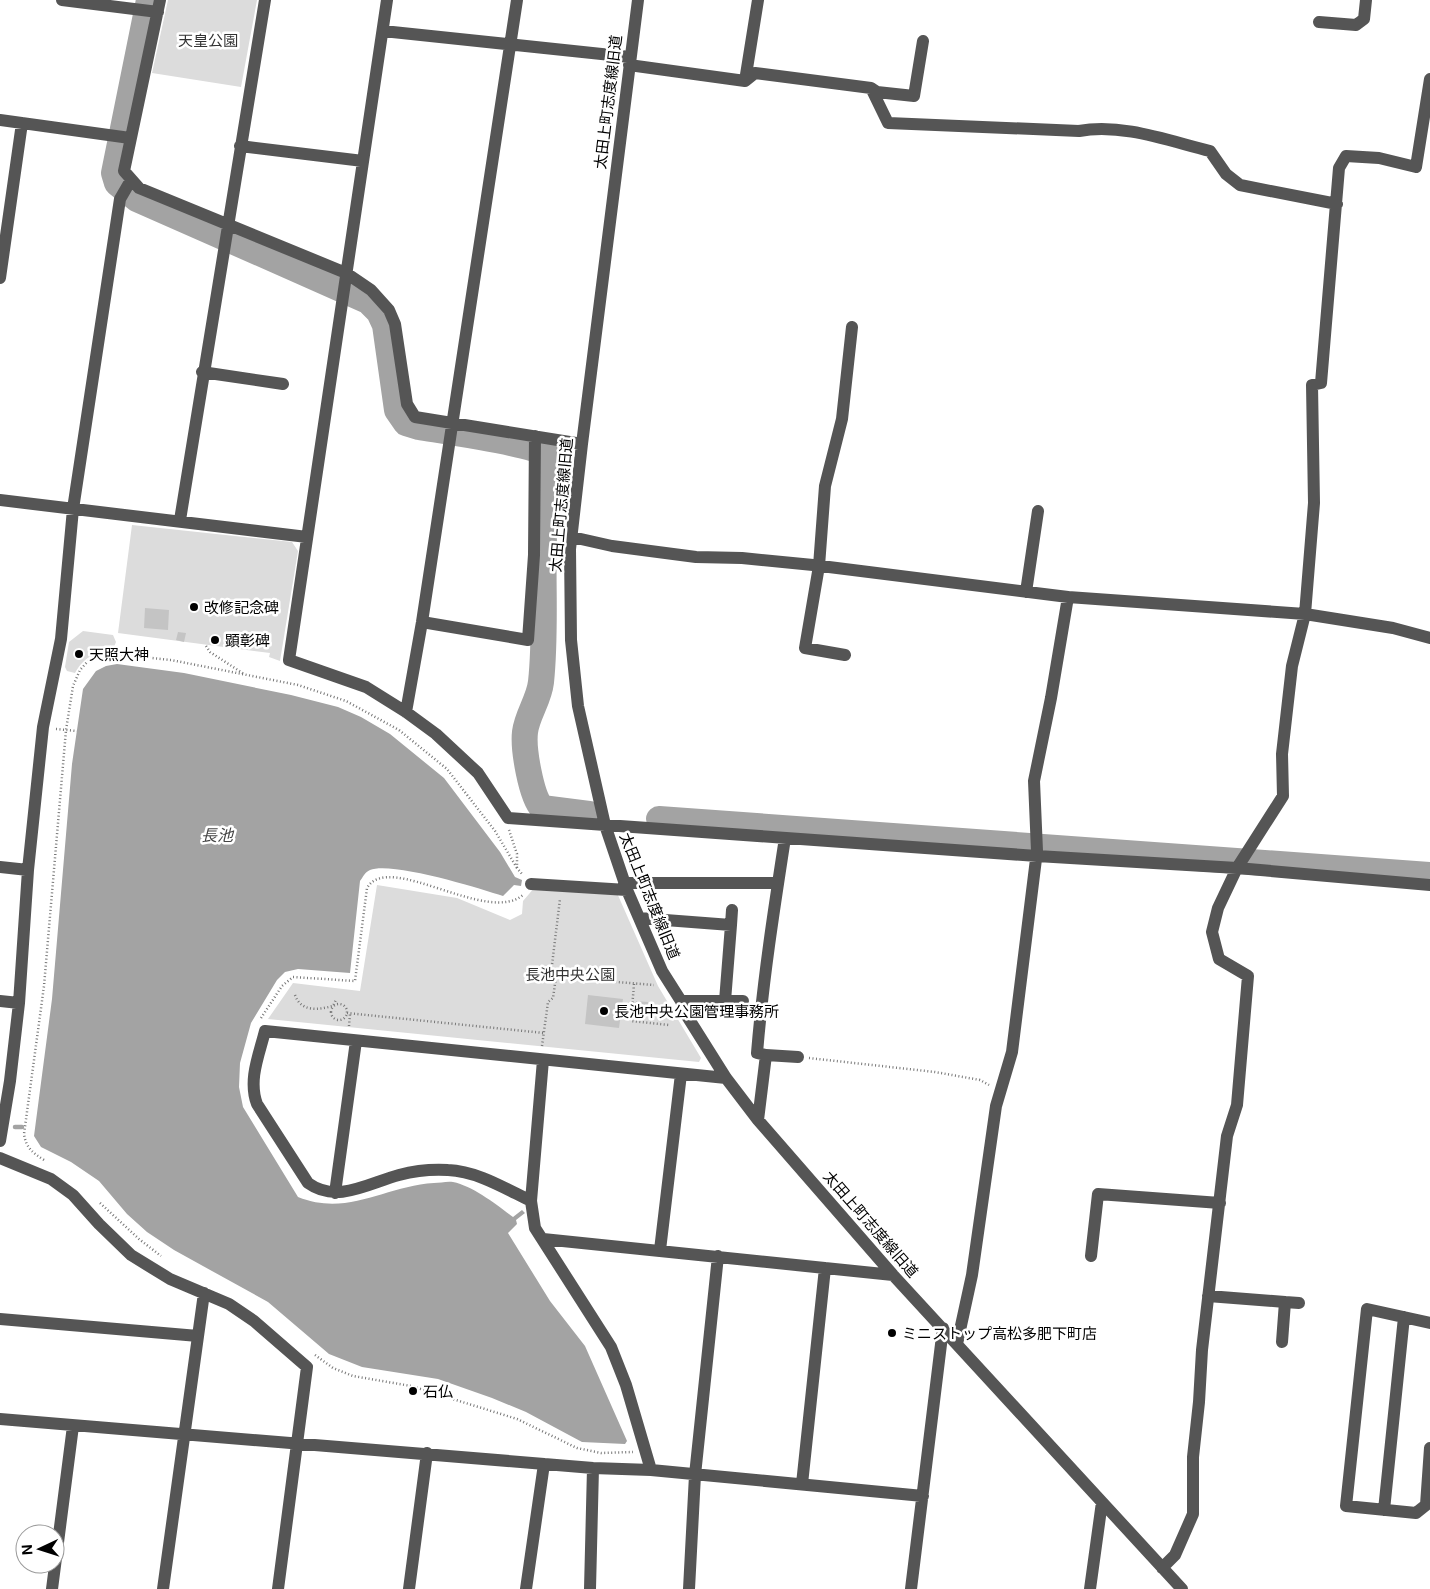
<svg xmlns="http://www.w3.org/2000/svg" width="1430" height="1589" font-family="Inter,'Noto Sans JP',sans-serif">
<style>
.green{fill:#dcdcdc}
.water{fill:#a3a3a3}
.lines{fill:none;stroke-linecap:round;stroke-linejoin:round}
.stream{stroke:#a3a3a3;stroke-width:4.5}
.river{stroke:#a3a3a3;stroke-width:26}
.building{fill:#c4c4c4}
.path{stroke:#777;stroke-width:2.5;stroke-dasharray:1 2.5;stroke-linecap:butt}
.minor{stroke:#555;stroke-width:12}
.poi-dot{fill:#000;stroke:#fff;stroke-width:2}
.labels{text-anchor:middle;dominant-baseline:central;stroke-width:5;stroke-linejoin:round;paint-order:stroke}
.park-label{font-size:15px;fill:#333;stroke:#fff}
.street-label{font-size:15px;fill:#000;stroke:#fff}
.poi-label{font-size:15px;fill:#000;stroke:#fff;text-anchor:start}
.water-label{font-size:16px;font-style:italic;fill:#444;stroke:#fff}
</style>
<rect width="100%" height="100%" fill="#fff"/>
<path class="green" d="M168,0H257L241,87L152,73Z
M132,525L292,542L298,551L280,661L269,657L270,653L118,633Z
M83,631L113,635L116,642L112,652C95,652 84,657 75,673L67,671L65,667L69,642Z
M377,885L457,898L510,920L522,914L523,901L535,887L617,893L658,986L701,1058L699,1062L268,1019L293,983L360,991Z"/>
<path class="water" d="M117,664L184,673L291,695L338,707L361,717L390,734L444,778L500,852L515,877L522,880L521,886L514,885L503,896C479,888 391,861 370,870C365,872 363,877 360,881L350,973L298,969L285,972L277,980L251,1023L240,1063L239,1087L243,1107L298,1197C348,1217 385,1186 434,1183C440,1183 447,1181 453,1182C473,1186 497,1205 513,1217L522,1210L525,1213L516,1220L517,1224L508,1233L550,1301L585,1346L627,1441L625,1444L582,1442L526,1412L492,1398L438,1379L362,1367L329,1354L268,1302L174,1250L147,1232L127,1214L99,1181L71,1162L41,1147L34,1136L52,999L72,764L83,689L96,671L106,666Z"/>
<g class="lines">
<path class="stream" d="M15,1127H22"/>
<path class="river" d="M149,0L114,173L117,183L137,199L368,301L379,312L385,325L397,410L406,423L419,427C442,431 536,444 548,456C557,464 545,503 545,515C541,570 547,626 541,682C539,700 527,715 525,732C523,749 531,796 542,808L589,814
M659,819L1430,875"/>
</g>
<path class="building" d="M145,608L169,610L168,630L144,628Z
M178,632L186,633L184,642L176,640Z
M588,995L623,999L619,1028L585,1024Z
M636,1001L648,1002L647,1016L635,1015Z"/>
<g class="lines">
<path class="path" d="M206,646L210,652L244,674
M56,729L77,731
M509,830L517,854V868L522,874
M556,977L654,985
M634,984L631,1021L669,1025
M295,995C301,1012 318,1010 333,1006L336,1000
M331 1012a8 8 0 1 1 16 0a8 8 0 1 1-16 0Z
M347,1013L544,1033
M261,1018L282,986L293,977L355,981L367,888C389,850 489,927 524,894
M349,1026L350,1014
M542,1046L548,1002L553,998L556,977L551,973L560,899
M809,1058L935,1072L980,1080L989,1085
M44,1160C33,1153 26,1148 24,1134L44,986L66,730L73,686L80,670L88,661L98,655L113,654L171,660L298,685L346,701L399,730L447,769L495,831L517,868
M100,1203L139,1239L161,1256
M315,1355L333,1368L353,1376L411,1386L517,1419L577,1448L601,1453L633,1452"/>
<path class="minor" d="M62,0L158,12
M160,0L124,171L139,188L346,273L371,290L389,310L395,324L407,404L415,417L582,444
M387,0L289,660L366,687L406,712L436,734L478,773L508,818L1037,856L1237,868L1430,885
M638,0L582,444L570,549L571,640L578,706L605,825L627,890L662,971L681,1001L687,1016L726,1078L758,1120L893,1275L1182,1589
M1319,22L1356,25L1364,19L1366,0
M383,31L630,57
M629,65L745,81L755,73L871,88L888,123L1079,131C1122,123 1169,141 1210,151L1226,174L1240,185L1337,204
M745,81L758,0
M871,88L877,92L914,96L923,41
M0,120L130,138
M240,146L363,161
M0,278L22,123
M202,372L283,384
M0,500L307,537
M180,520L265,0
M572,537L612,546L696,557L742,558L813,565L1068,597L1305,614L1393,628L1430,638
M1026,592L1038,511
M422,622L528,640L534,555L535,436
M845,655L805,648L819,566L825,486L842,419L852,327
M406,712L422,622L517,0
M0,867L28,870
M624,883H778
M531,884L627,890
M639,918L731,925L725,1001H681
M731,925L732,910
M0,1001L19,1003
M725,1001H743
M766,1055L757,1053C763,980 774,909 785,838
M543,1060L531,1201L535,1228L611,1347L626,1385L651,1470
M758,1120L766,1055L798,1057
M0,1141L10,1081L19,1003L28,870L43,727L61,639L73,509L120,199L131,180
M0,1158L51,1179L73,1195L99,1224L131,1255L170,1279L229,1304L254,1321L307,1367L278,1589
M335,1193L356,1041
M531,1201C506,1189 477,1171 448,1170C432,1169 414,1171 399,1175C369,1183 337,1204 308,1183L257,1104C248,1080 259,1055 265,1031L726,1078
M543,1239L893,1275
M660,1250L681,1074
M1091,1256L1098,1194L1220,1203
M1208,1296L1285,1302L1282,1342
M1285,1302L1299,1303
M0,1319L198,1336
M1430,1323L1367,1309L1346,1506L1416,1513L1426,1505L1430,1448
M957,1344L972,1275L996,1106L1012,1052L1037,851L1034,781L1051,698L1068,597
M0,1419L593,1468L651,1470L923,1496
M802,1484L825,1268
M1384,1510L1404,1317
M1162,1568L1175,1555L1193,1514V1457L1199,1402L1202,1350L1227,1136L1237,1105L1248,976L1219,959L1212,932L1218,908L1237,868L1283,796L1282,754L1292,666L1305,614L1314,503L1312,385L1321,383L1339,168L1346,156L1379,158L1416,167L1430,79
M52,1589L73,1426
M163,1589L204,1293
M409,1589L427,1453
M526,1589L544,1464
M590,1589L593,1468
M689,1589L695,1475L718,1256
M911,1589L943,1328
M1090,1589L1102,1502"/>
</g>
<g class="poi-dot">
<circle cx="194" cy="607" r="5"/>
<circle cx="215" cy="640" r="5"/>
<circle cx="79" cy="654" r="5"/>
<circle cx="604" cy="1011" r="5"/>
<circle cx="892" cy="1333" r="5"/>
<circle cx="413" cy="1391" r="5"/>
</g>
<g class="labels">
<g class="park-label">
<text x="208" y="40">天皇公園</text>
<text x="570" y="974">長池中央公園</text>
</g>
<g class="street-label">
<text transform="translate(608 102) rotate(-83)">太田上町志度線旧道</text>
<text transform="translate(561 505) rotate(-85)">太田上町志度線旧道</text>
<text transform="translate(650 896) rotate(68)">太田上町志度線旧道</text>
<text transform="translate(871 1224) rotate(49)">太田上町志度線旧道</text>
</g>
<g class="poi-label">
<text x="204" y="607">改修記念碑</text>
<text x="225" y="640">顕彰碑</text>
<text x="89" y="654">天照大神</text>
<text x="614" y="1011">長池中央公園管理事務所</text>
<text x="902" y="1333">ミニストップ高松多肥下町店</text>
<text x="423" y="1391">石仏</text>
</g>
<g class="water-label">
<text x="217" y="835">長池</text>
</g>
</g>
<g transform="translate(40 1549) rotate(266)"><circle r="24" fill="#ffffff" stroke="#999999"/>
<path d="M0-4L9 19L0 12L-9 19Z" fill="#000000"/>
<text y="-8" font-size="14" font-weight="bold" text-anchor="middle" fill="#000000">N</text>
</g>
</svg>
